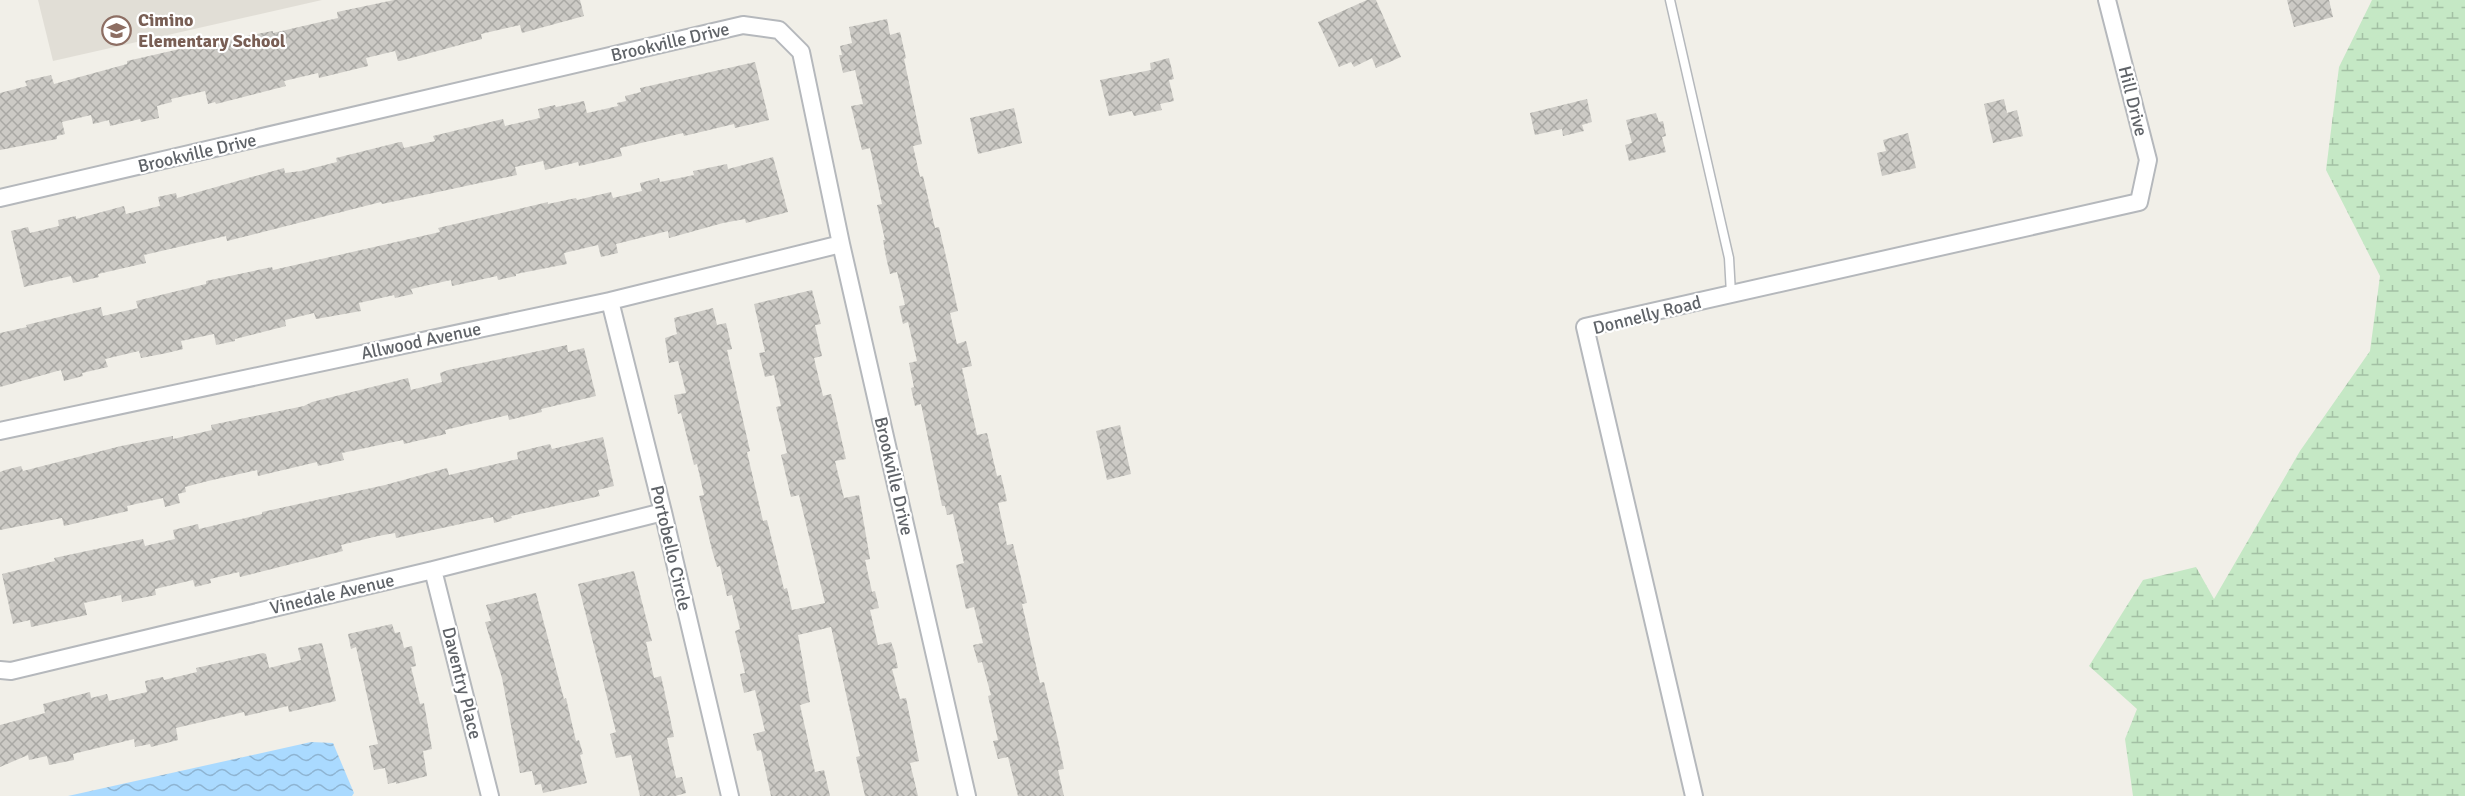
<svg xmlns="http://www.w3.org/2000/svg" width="2465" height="796" font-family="Signika,sans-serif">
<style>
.education{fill:#e1ded6}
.wetland{fill:url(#wetland-marsh)}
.water{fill:url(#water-waves)}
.building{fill:url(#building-cross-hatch)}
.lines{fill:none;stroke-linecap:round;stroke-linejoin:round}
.service-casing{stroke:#b5b8bc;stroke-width:11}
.minor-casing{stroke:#b5b8bc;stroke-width:20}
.service{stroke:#fff;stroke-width:8}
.minor{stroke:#fff;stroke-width:16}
.labels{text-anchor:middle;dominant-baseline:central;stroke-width:4.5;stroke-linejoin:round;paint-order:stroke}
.education-label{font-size:18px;font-weight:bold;fill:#785e54;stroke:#fff;text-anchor:start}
.street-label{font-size:18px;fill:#5f6368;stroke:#fff}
</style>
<defs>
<pattern id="wetland-marsh" width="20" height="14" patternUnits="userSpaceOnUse" patternTransform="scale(1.5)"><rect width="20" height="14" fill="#c5e8c5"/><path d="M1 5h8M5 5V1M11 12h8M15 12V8" fill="none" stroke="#a3c0a4"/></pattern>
<pattern id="water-waves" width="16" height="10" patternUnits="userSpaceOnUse" patternTransform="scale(1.5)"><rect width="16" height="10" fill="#aadaff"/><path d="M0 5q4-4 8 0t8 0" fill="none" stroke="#8eb4d2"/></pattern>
<pattern id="building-cross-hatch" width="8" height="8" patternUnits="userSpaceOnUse" patternTransform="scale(1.5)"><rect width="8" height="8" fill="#cccac5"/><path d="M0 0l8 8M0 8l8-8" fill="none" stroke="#a9a8a4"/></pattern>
</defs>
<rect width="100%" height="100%" fill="#f1efe8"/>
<path class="education" d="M38,0H322L53,61Z"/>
<path class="wetland" d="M2372,0H2465V796H2133L2125,739L2137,709L2089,666L2143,580L2196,567L2214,599L2300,451L2370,351L2380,276L2326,170L2339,67Z"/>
<path class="water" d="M311,742L333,743L354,793L352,796H68Z"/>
<path class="building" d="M394,0H580L584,16L522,33L520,25L481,34L482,39L400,61H398L395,51L366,58L368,66L319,78L318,73L284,81L286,86L216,104L215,102L208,104L205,91L171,99L172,102L157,106L159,118L141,122L140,119L110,126L109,120L93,124L91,115L62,122L65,134L57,136V139L0,150V93L27,86L25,81L51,75L54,84L127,64V61L193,46V44L219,37L220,42L251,35L273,31V33L338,18L337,12Z
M1367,0H1376L1401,57L1376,68L1372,58L1354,67L1351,62L1339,67L1318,22Z
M2287,0H2329L2333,17L2294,27Z
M887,19L890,35L900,32L906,58L904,59L922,144L913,146L920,177L923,176L935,228L939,227L947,261L958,311L950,313L957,344L966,341L972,366L962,368L977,435L987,433L997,476L1001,475L1007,501L998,503L1007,545L1013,544L1027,603L1022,604L1040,683L1044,682L1058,740L1064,769L1058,770L1064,796H1018L1008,757L998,759L993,741L998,740L988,696L991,695L982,662L978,663L973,645L983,643L974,607L966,609L956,565L964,563L953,514L947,515L945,506H942L921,404L915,406L911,388L914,387L909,363L917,361L908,322L903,324L899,306L905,305L897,272L890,274L886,257L883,240H885L877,205L882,204L870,148L862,150L851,106L863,104L855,70L843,73L839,55H842L840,46L852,43L849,27Z
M1169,58L1174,79L1169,80L1174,101L1160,104L1162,110L1134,116L1132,111L1109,116L1100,80L1151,70L1150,63Z
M755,62L769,120L735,128L734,124L684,136L683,133L620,148L622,156L579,166L578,162L545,170L543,161L515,167L517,175L382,204L381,202L227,241L226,236L144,255L146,263L98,274L99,277L73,283L71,276L24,287L11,231L28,227L30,233L59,226L58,220L76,216V219L124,206L126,214L160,206L158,197L176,193L177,198L284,168L285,173L301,171L337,162L336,158L400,142H402L404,148L435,141L433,136L503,119L505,126L540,118L538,109L555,105L556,107L584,101L587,113L618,106L617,103L626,101L625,96L641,92L640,88Z
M1587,99L1592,122L1582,125L1584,131L1563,136L1562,129L1535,135L1530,113Z
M2004,99L2007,113L2017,110L2023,136L1993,143L1984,104Z
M1014,108L1022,143L978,154L970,118Z
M1656,113L1659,122L1663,121L1666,136L1662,137L1666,152L1629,161L1625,145L1632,143L1626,120Z
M1908,133L1916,168L1882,176L1877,153L1886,151L1883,140Z
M773,157L788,212L746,223L745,219L723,223L669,238L668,231L616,244L618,253L601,257L598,245L564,253L567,264L516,274V276L498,280L497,276L452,286L451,280L411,289L413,294L395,298L394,295L359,303L361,311L316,319L314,313L285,320L286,326L235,339V341L216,345L214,334L181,341L183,349L167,353L141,358L139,351L105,359L108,367L82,373L83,376L64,381L61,370L0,387V333L27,327L26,325L101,307L103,316L138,308L136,301L206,284V281L272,267L273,270L440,232L438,228L548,202V204L576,198L577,200L611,192L613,198L642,191L640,183L659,178L660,182L694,175L693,171L727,164L728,169Z
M812,290L821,324L815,325L822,356L814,358L823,396L831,394L846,459L835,461L844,498L859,495L870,559L865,560L872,592L875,591L879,608L870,610L878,645L891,642L894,650L898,668L892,669L900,699L906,698L919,761L910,763L918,796H865L856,757L860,756L831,627L798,635L810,702L800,705L815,772L824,770L830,796H771L761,750L757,751L753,734L765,731L755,690L744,693L740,674L745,673L735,631L740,629L732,595L727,596L720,566L717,567L712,550L699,496L704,495L697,464L694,465L681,413L678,414L674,395L686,393L678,361L669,363L665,338L677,334L674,318L713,308L717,325L726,323L732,349L727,350L750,451L747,452L763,521L767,520L784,589L787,588L792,610L825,603L799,495L791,497L781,455L787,453L776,407L781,406L774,375L765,377L759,353L765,352L754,304Z
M567,345L568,352L584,348L596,396L541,409L542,412L509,420L508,415L445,430L446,434L404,444L403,440L342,453L344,460L318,466L317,462L258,476L257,470L208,481L185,487L186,492L178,494L180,503L165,507L163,498L127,506L128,511L64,526L62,518L0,530V472L5,470L21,466L23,471L121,446L173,436V439L212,430L211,425L304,406L312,402L408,378L411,390L442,382L440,373L448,370Z
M1120,425L1131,474L1107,480L1096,431Z
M603,437L614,486L598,490L600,496L511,516L512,518L494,523L493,517L396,538L395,533L378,536L341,545L343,551L240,577L239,572L210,579L211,583L195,587L193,580L155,589L156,595L122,602L121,595L84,603L87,615L31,627L30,620L13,624L2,574L55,561L54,558L143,539L145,546L175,539L173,530L198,524L199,529L262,514V512L385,485L447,468L449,475L518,459L517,452L550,444L552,449Z
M634,571L652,641L646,642L654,678L661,676L665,694L674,737L667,738L676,778L682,777L686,793L675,796H640L631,755L616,758L610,734L616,732L578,584Z
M536,593L564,699L566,698L576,741L579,740L583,754L580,755L587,783L543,793L541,784L535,785L532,771L520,773L502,678L485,622L491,621L486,605Z
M392,624L395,633L400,632L404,648L412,646L416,666L411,667L420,704L424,703L432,749L423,751L427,776L396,784V782L388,784L385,768L374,770L369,746L378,744L356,647L351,649L348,634Z
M322,643L336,701L289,712L288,706L245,716L244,712L176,728L178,740L151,747L150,744L135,747L134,739L73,754L74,760L49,765L47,756L29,760L28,755L0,767V725L45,713L43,704L90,692L91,698L107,694L109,701L147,692L145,681L163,677L164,680L197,672L196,668L263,653L266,654L269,668L301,660L298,648Z"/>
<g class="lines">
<defs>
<path id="service" d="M1670,0L1729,258L1731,294"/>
<path id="minor" d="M0,198L743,25L779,30L801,52L841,244L967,796
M610,301L663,512L730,796
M0,431L610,301L841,244
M433,570L490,796
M0,670L11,671L433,570L663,512
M1694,796L1585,327L2139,202L2148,160L2107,0"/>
</defs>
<use href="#service" class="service-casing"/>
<use href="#minor" class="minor-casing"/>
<use href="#service" class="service"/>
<use href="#minor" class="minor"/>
</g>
<defs>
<symbol id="school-ring" viewBox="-11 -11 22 22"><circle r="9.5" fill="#fff" stroke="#8d6e63" stroke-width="1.5"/><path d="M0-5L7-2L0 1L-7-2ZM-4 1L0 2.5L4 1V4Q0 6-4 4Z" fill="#8d6e63"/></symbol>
</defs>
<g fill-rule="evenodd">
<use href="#school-ring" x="100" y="14" width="33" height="33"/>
</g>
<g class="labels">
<g class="education-label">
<text x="138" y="20">Cimino<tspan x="138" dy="21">Elementary School</tspan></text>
</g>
<g class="street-label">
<text transform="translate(670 42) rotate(-13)">Brookville Drive</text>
<text transform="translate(2133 101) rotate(76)">Hill Drive</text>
<text transform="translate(197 153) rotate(-13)">Brookville Drive</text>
<text transform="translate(1647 315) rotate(-14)">Donnelly Road</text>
<text transform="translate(421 341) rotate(-12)">Allwood Avenue</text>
<text transform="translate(894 476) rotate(77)">Brookville Drive</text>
<text transform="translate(671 548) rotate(77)">Portobello Circle</text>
<text transform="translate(332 594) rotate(-13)">Vinedale Avenue</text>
<text transform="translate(462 683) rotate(76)">Daventry Place</text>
</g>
</g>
</svg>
